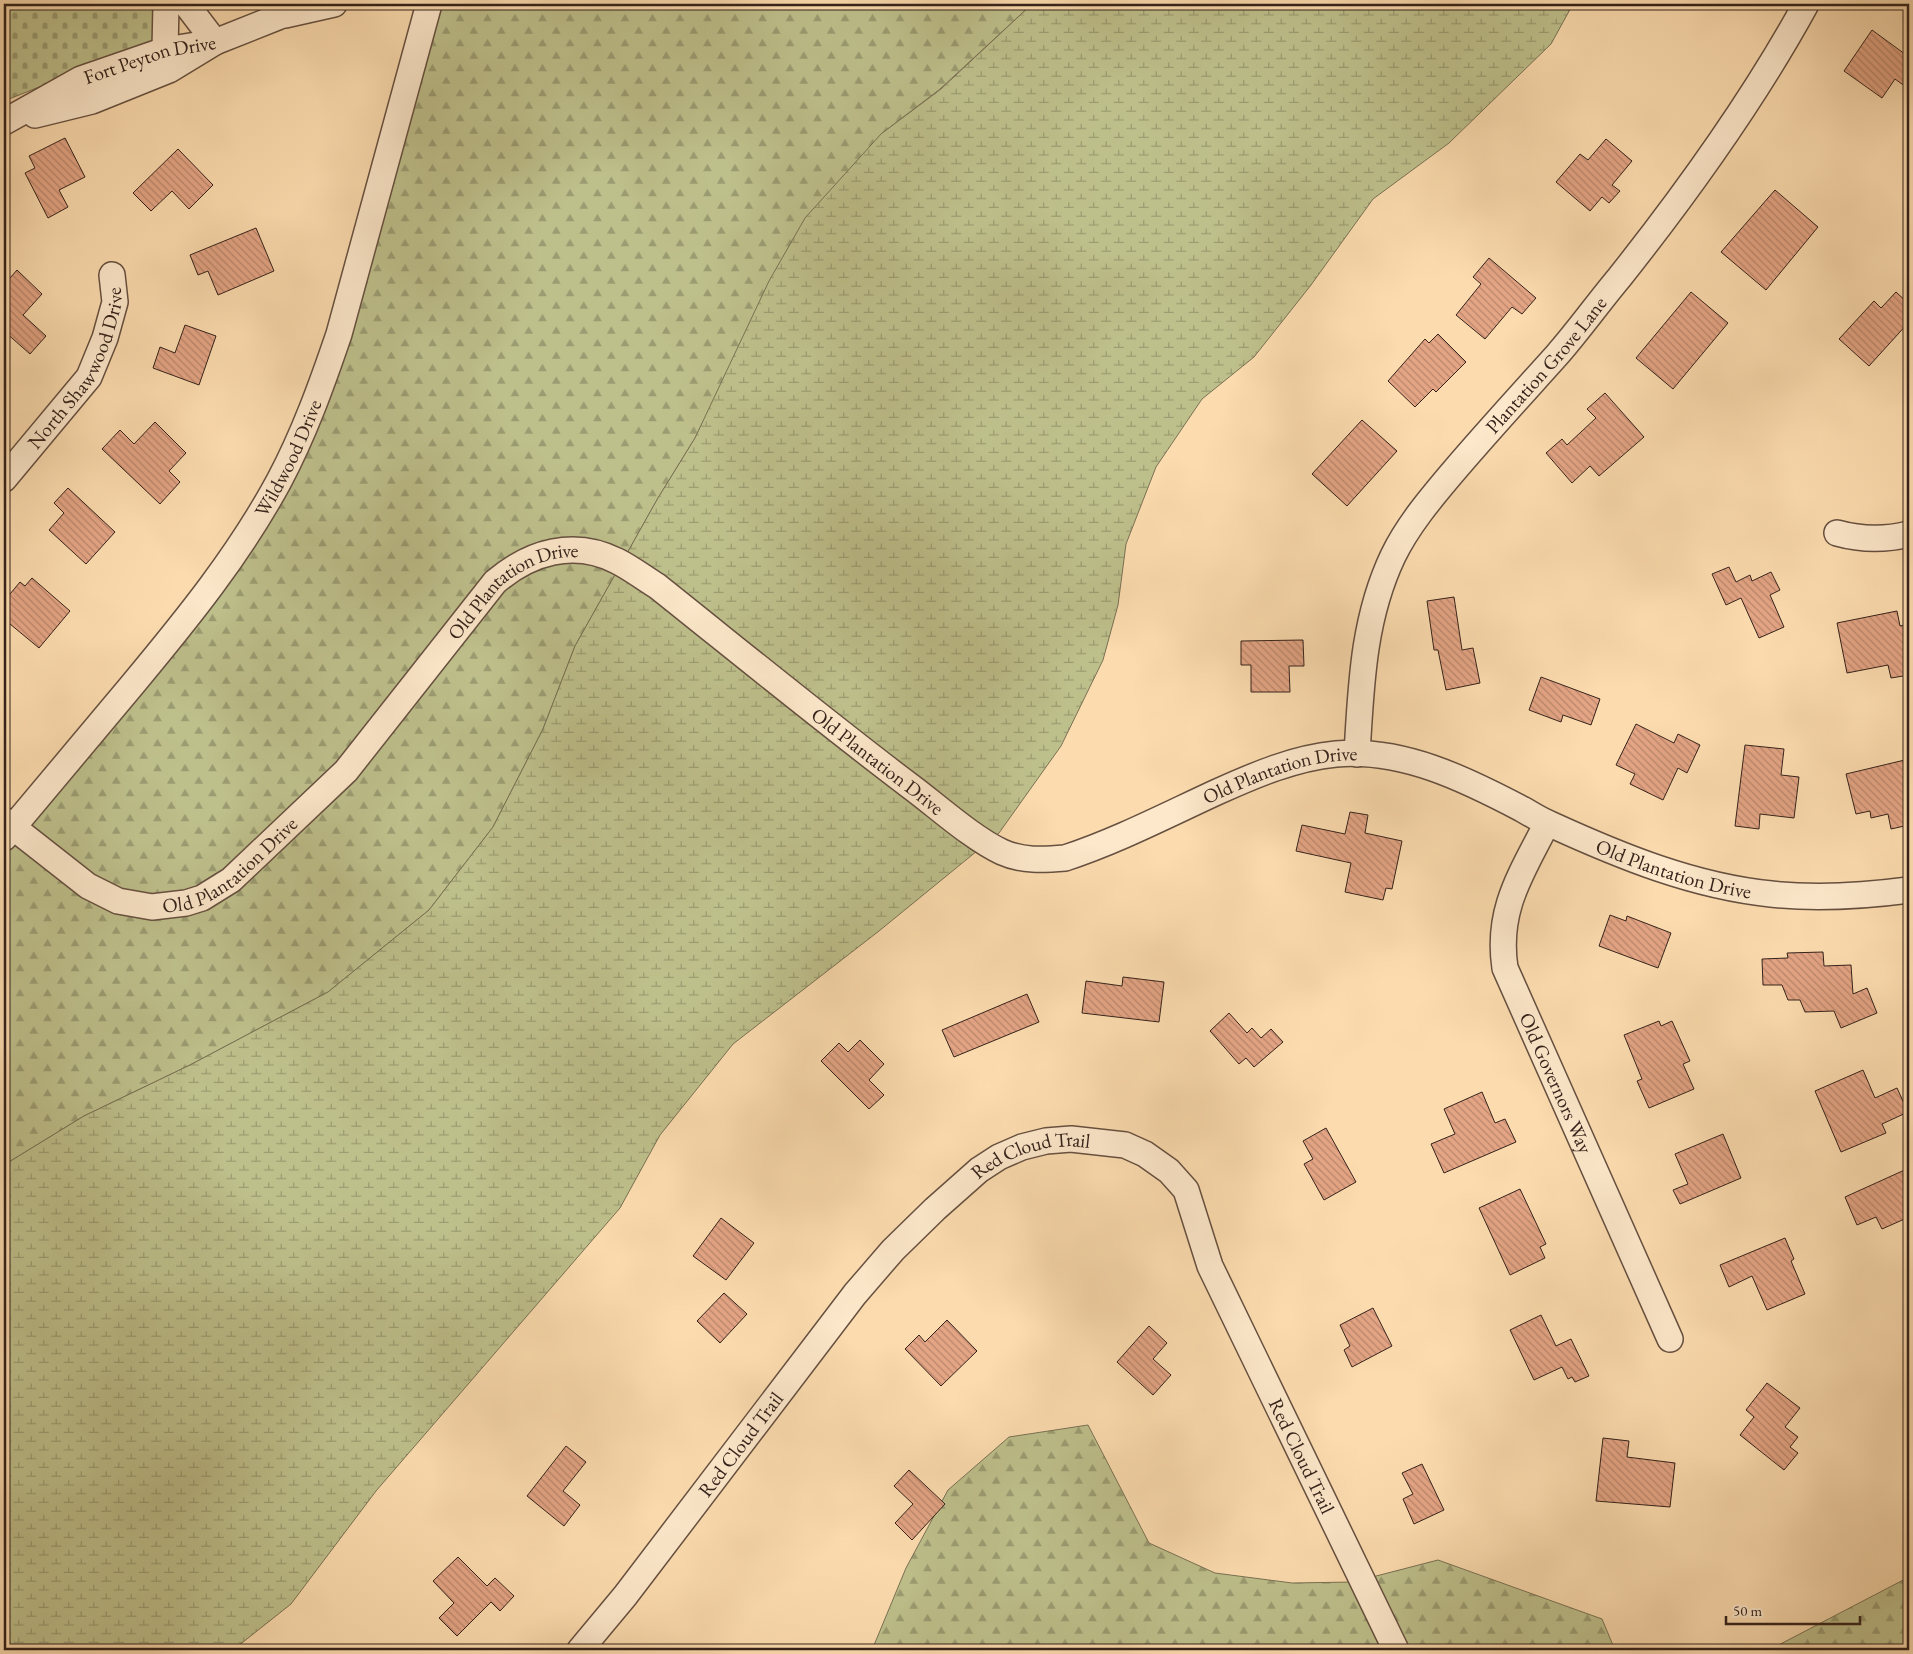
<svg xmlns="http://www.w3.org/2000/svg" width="1913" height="1654" font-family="'EB Garamond',serif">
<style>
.forest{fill:url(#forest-firs);stroke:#797154}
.wetland{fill:url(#wetland-marsh);stroke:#797154}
.cemetery{fill:url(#cemetery-stones);stroke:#797154}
.building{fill:url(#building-back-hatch);stroke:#34221b}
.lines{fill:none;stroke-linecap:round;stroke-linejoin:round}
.minor-casing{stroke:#665040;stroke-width:28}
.minor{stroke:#fde8cb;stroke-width:25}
.labels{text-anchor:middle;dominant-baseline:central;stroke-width:4;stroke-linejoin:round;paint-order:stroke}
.street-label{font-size:20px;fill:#34221b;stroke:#fde8cb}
</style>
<defs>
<pattern id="forest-firs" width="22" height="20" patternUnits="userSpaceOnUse" patternTransform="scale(1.25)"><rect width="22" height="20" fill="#bec08c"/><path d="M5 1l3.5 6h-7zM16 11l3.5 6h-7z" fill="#9b9c72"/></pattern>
<pattern id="wetland-marsh" width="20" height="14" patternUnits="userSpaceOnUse" patternTransform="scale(1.25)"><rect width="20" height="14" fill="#bec08c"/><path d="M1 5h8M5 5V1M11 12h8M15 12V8" fill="none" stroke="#9b9c72"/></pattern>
<pattern id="cemetery-stones" width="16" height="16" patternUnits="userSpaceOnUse" patternTransform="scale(1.25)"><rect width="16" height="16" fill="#bec08c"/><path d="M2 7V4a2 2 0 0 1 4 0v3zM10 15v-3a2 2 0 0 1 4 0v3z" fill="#9b9c72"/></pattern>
<pattern id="building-back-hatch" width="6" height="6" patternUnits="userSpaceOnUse" patternTransform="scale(1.25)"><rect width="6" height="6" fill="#e4a585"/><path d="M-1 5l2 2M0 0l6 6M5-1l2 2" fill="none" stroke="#ba866c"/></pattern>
</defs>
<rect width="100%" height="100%" fill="#fcdcaf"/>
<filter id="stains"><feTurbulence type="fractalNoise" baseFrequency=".004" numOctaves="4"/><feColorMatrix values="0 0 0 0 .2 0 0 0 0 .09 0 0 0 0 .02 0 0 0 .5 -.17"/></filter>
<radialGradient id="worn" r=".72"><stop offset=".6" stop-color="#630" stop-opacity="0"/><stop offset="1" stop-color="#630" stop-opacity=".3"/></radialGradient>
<path class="forest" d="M440,4H527L540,8L547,4H1032L940,89L881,134L729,371L695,438L658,498L575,646L543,729L493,827L429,910L328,992L190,1065L84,1116L4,1165V852L148,680L257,538Z
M1088,1425L1149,1543L1215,1573L1292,1583L1353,1582L1438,1560L1602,1619L1615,1650H872L906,1568L948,1490L1009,1437Z
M1909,1577V1650H1769Z"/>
<path class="wetland" d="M1032,4H1573L1551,44L1449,143L1373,199L1311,285L1254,357L1202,399L1156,467L1126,544L1118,605L1103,660L1061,746L999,833L879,931L733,1044L660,1135L620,1208L376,1491L291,1604L233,1650H4V1165L84,1116L190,1065L328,992L429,910L493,827L543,729L575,646L658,498L695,438L769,281L805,218L881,134L941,89Z"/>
<path class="cemetery" d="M4,4H157V40L4,101Z"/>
<path class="building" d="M1872,30L1909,57V89L1895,79L1882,98L1844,71Z
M65,138L85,177L59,190L68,207L48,218L25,173L35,168L29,156Z
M1606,139L1632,161L1612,185L1620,191L1609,203L1602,197L1590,211L1556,182L1580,154L1588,160Z
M178,149L213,185L189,209L172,191L151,211L133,193Z
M1775,190L1818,227L1766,290L1721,252Z
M256,228L274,271L218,295L208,271L198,275L190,255Z
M1489,258L1536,298L1522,314L1512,307L1485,339L1456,315L1481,284L1473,277Z
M17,270L42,294L23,315L46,336L30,354L4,331V285Z
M1691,292L1728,323L1673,389L1636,358Z
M1896,292L1909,304V322L1869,366L1839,339L1874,301L1881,308Z
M185,325L216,336L199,385L153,368L160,347L175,353Z
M1438,334L1466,362L1436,392L1433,389L1415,407L1388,381L1425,339L1429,343Z
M1605,393L1644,437L1599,476L1590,466L1572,483L1546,453L1562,439L1567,445L1596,418L1587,409Z
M1362,420L1397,451L1347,506L1312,474Z
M155,422L186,453L169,471L180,482L160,504L102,449L120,430L134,444Z
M68,488L115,532L86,564L49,530L64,513L54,503Z
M1729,567L1736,582L1750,575L1752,581L1771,572L1780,590L1770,595L1784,627L1759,638L1741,598L1726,605L1712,574Z
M32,578L70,611L39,648L4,619V589L10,594L20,582L25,586Z
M1454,597L1462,650L1473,648L1480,683L1446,690L1438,650H1434L1427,601Z
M1897,611L1900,626L1909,624V675L1891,678L1888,665L1847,673L1837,623Z
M1303,640L1304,666H1289L1290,692H1251V665H1241V641Z
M1541,677L1600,699L1591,725L1563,715L1561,722L1529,710Z
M1636,724L1674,743L1678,734L1700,745L1687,773L1678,768L1663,800L1630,784L1635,774L1616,765Z
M1745,745L1784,749L1781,775L1799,777L1794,818L1760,814L1759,829L1735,826Z
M1909,759V787H1906L1909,800V825L1891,829L1888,814L1871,818L1870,811L1856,814L1846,774Z
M1350,812L1368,815L1365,833L1402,841L1392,889L1386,888L1383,900L1345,892L1351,863L1296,851L1302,825L1345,834Z
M1610,915L1626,921L1627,916L1671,933L1658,968L1599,946Z
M1823,952L1824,966L1851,965L1853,994L1867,988L1877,1013L1841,1028L1834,1011L1805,1012L1800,1000H1788L1782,985H1763L1762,959L1788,958L1787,953Z
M1123,977L1164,982L1159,1022L1082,1013L1086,981L1122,986Z
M1027,994L1039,1022L954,1057L942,1030Z
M1229,1013L1247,1033L1252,1028L1261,1038L1271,1029L1283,1042L1254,1067L1246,1058L1239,1064L1210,1031Z
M1659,1021L1661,1026L1672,1021L1690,1061L1683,1064L1694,1089L1649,1108L1637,1081L1642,1079L1624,1035Z
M860,1040L884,1064L869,1080L884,1095L869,1109L821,1061L839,1043L848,1052Z
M1863,1070L1875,1098L1897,1088L1908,1112L1882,1124L1886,1133L1841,1152L1815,1091Z
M1482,1092L1495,1123L1505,1119L1516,1142L1444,1173L1431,1144L1455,1134L1444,1109Z
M1326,1128L1356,1182L1324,1200L1304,1164L1313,1159L1303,1141Z
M1723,1134L1741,1178L1680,1204L1673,1190L1688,1184L1675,1154Z
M1909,1168V1217L1882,1229L1876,1217L1857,1225L1845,1197Z
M1520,1189L1546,1244L1540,1247L1545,1258L1510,1275L1479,1208Z
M721,1218L754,1243L726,1280L693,1256Z
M1785,1238L1794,1259L1791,1261L1805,1294L1767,1310L1752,1276L1729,1287L1720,1265Z
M724,1293L747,1314L720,1343L697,1321Z
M1373,1308L1392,1346L1352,1367L1344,1350L1350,1346L1340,1325Z
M1541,1315L1556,1346L1571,1339L1589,1376L1575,1382L1572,1377L1568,1379L1562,1367L1534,1380L1510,1330Z
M947,1320L977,1351L941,1386L905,1349L919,1335L925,1342Z
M1149,1326L1167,1343L1153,1359L1171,1375L1153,1395L1117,1362Z
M1767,1383L1800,1408L1785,1427L1798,1437L1790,1447L1798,1453L1784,1470L1740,1435L1754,1417L1746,1410Z
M1603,1438L1629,1441L1627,1457L1675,1463L1670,1507L1596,1501Z
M566,1446L586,1462L563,1491L580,1505L564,1526L527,1496Z
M1422,1464L1444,1510L1414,1524L1403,1499L1413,1494L1402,1473Z
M909,1470L945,1504L912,1540L895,1523L913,1504L894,1486Z
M458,1557L487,1586L495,1578L514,1596L500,1611L491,1602L457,1636L439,1618L454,1603L433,1581Z"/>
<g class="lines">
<defs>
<g id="minor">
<path d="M285,15L334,4"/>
<path d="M165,50L166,4"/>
<path d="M35,115L92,101L169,70L215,42L186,4"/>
<path id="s1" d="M4,122L81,79L165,50L215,42L278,17L300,4"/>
<path id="s2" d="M4,479L89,377L105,338L115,302L112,275"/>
<path d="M1837,533C1862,540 1885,540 1909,534"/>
<path id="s3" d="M1357,754C1361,686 1363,619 1393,556C1408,525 1431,498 1453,472C1487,432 1522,394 1557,355C1579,330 1598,303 1619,278C1688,191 1753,101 1806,4"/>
<path id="s4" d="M4,820L88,886L118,901L152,907L186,903L202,898L231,880L346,771L495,582C530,552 574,539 617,561C631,568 644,578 657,586C741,653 824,721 910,786C937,806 972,838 1002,852C1022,861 1043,860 1065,858C1117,841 1167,815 1217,792C1255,775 1294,758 1336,754C1402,748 1465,779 1522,809C1531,814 1540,820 1550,824C1620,856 1693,886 1771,894C1817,899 1863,896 1909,890"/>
<path id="s5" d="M1547,823C1522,873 1496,909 1505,968L1670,1339"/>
<path id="s6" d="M4,838C47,786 90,735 133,684C187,619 239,555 279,481C304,434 322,384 339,334L429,4"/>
<path id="s7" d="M580,1650L625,1596L855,1294L893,1250L935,1209L979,1170L999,1157L1022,1147L1046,1141L1071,1139L1125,1145L1145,1154L1169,1171L1186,1190L1210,1266L1396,1650"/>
</g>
</defs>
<use href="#minor" class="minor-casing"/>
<use href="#minor" class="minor"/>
</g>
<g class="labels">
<g class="street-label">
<text stroke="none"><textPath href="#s1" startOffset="160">Fort Peyton Drive</textPath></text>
<text stroke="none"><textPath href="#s3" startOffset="448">Plantation Grove Lane</textPath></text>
<text stroke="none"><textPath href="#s2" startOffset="135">North Shawwood Drive</textPath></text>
<text stroke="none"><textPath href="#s6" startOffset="476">Wildwood Drive</textPath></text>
<text stroke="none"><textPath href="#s4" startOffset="670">Old Plantation Drive</textPath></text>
<text stroke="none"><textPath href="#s4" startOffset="1120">Old Plantation Drive</textPath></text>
<text stroke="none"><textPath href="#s4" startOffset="1570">Old Plantation Drive</textPath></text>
<text stroke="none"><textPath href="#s4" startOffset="266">Old Plantation Drive</textPath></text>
<text stroke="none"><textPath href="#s4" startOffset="1990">Old Plantation Drive</textPath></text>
<text stroke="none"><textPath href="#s5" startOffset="280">Old Governors Way</textPath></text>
<text stroke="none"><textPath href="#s7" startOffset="681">Red Cloud Trail</textPath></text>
<text stroke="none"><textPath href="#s7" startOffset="261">Red Cloud Trail</textPath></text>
<text stroke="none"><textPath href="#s7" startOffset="1146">Red Cloud Trail</textPath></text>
</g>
</g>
<rect width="1913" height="1654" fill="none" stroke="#fcdcaf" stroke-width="20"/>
<rect x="5" y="5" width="1903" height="1644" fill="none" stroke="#34221b" stroke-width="2.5"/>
<rect x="10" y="10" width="1893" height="1634" fill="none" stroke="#34221b"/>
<path d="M1726 1616v8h134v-8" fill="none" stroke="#34221b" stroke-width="2.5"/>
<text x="1733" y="1616" font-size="15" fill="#34221b" stroke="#fde8cb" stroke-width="4" paint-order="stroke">50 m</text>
<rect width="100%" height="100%" filter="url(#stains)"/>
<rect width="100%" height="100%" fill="url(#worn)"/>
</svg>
